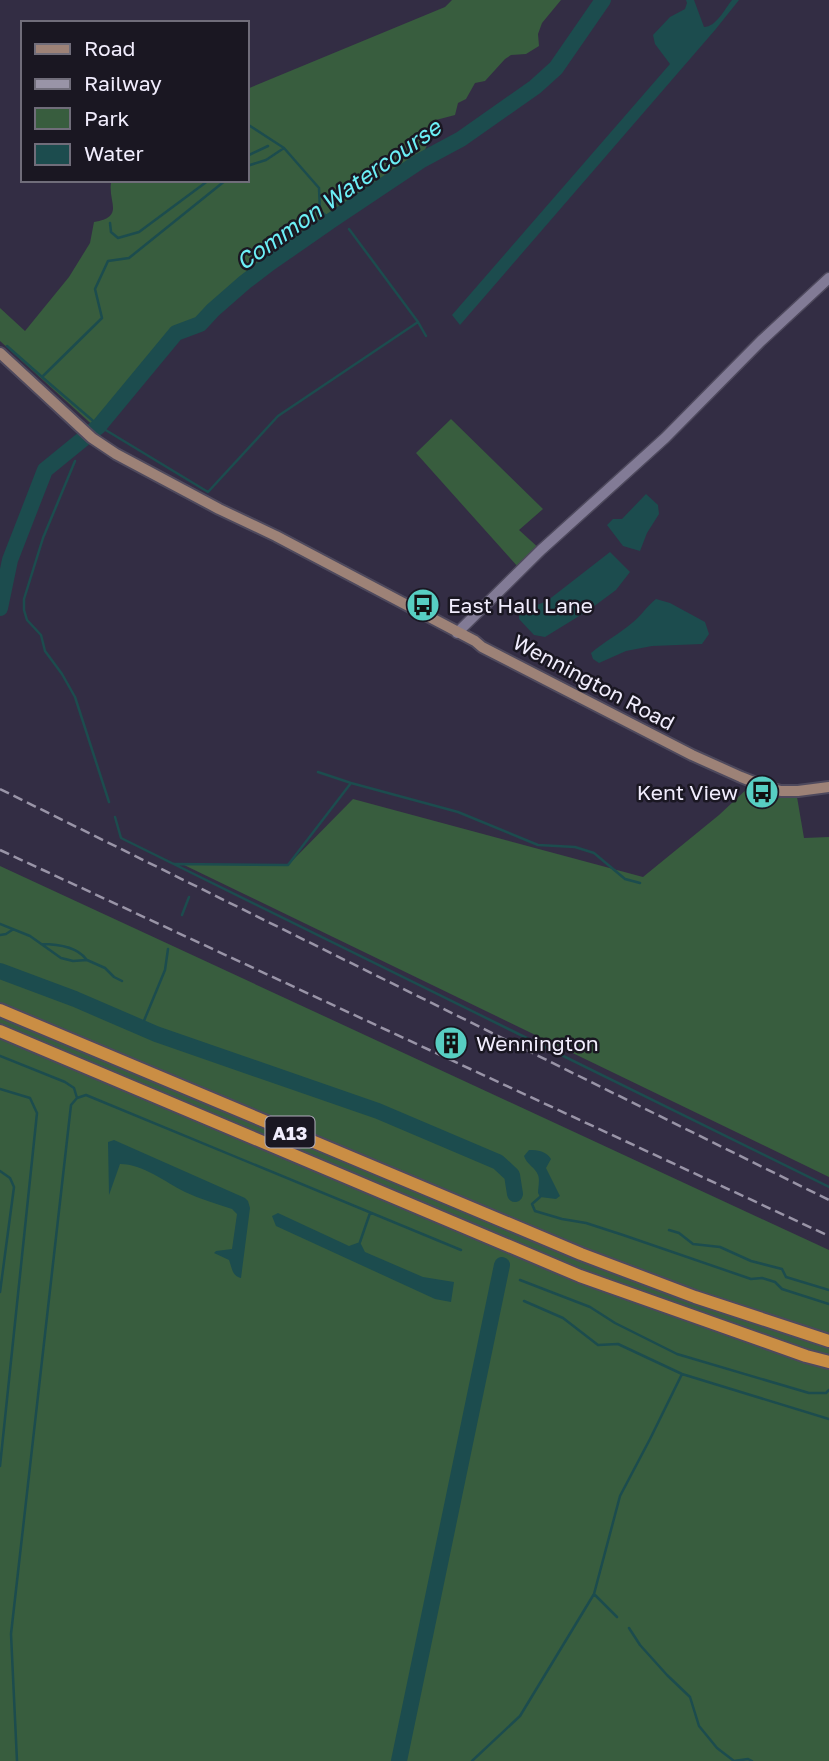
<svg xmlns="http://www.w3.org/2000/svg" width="829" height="1761" font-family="'Golos Text',sans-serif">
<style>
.green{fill:#385d3e}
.water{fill:#1c4c4e}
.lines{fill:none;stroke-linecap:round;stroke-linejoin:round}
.stream{stroke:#1c4c4e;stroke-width:2.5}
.river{stroke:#1c4c4e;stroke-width:16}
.tertiary-casing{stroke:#4e495d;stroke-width:13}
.secondary-casing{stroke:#4e495d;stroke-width:14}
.trunk-casing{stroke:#4e495d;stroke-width:16}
.tertiary{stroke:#827b96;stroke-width:10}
.secondary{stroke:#9d8277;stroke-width:10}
.trunk{stroke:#ca8e44;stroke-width:12}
.rail{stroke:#9994a7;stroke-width:2.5;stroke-dasharray:10 5;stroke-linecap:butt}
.labels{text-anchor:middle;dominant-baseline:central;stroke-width:5;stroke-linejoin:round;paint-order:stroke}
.shield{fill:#1a1722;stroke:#b0adbb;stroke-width:2}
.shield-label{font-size:19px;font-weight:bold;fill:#f1edfd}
.poi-label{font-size:21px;fill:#f1edfd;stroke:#1a1722;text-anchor:start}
.street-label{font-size:21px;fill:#f1edfd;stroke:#1a1722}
.water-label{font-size:23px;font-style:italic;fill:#6ceff6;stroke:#1a1722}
</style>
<rect width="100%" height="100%" fill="#332d44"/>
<path class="green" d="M452,0H561L542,23L538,34L539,46L526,54L511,55L505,59L485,81L475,83L466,99L458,103L455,115L436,120L430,129L428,143L420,161L332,220L270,263L213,310L200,324L176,333L98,430L0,341V308L25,331L69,277L90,243L94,222C125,217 108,202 111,183L118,180H247V89L445,7Z
M451,419L543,509L519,530L541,550L518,567L416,453Z
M749,787L776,798L797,797L804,838L829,837V1177L182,864L288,865L353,799L643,877L719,815Z
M0,866L829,1250V1761H0Z"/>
<path class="water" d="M686,0H694L704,27C716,27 724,10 732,0H739L715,30L460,325L452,315L670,64L655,44L653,35L670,17L685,9L687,3Z
M646,494L658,505L659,514L647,533L640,551L623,546L607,525L613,519H622Z
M610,552L630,572L616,590L589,610L545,637L534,635L519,619V612L547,601Z
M656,599L670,603L705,622L709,634L702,644L652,646L626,651L599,663L593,659L591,653C604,642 619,634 632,623C641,616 647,606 656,599Z
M114,1140L245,1198L248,1201L250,1208L241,1278C232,1276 232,1268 229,1260L214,1253L216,1251L232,1249L237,1214L232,1209C217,1204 200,1199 185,1192C165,1182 143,1164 120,1164L109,1195L108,1142Z
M529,1150C538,1150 546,1151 551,1159L546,1168L560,1196L556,1199L540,1197L538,1193C538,1188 540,1180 538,1175C535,1167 527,1165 524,1156Z
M278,1213L349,1246L360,1242L365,1252L423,1277L454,1282L451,1302L435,1299L276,1226L272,1216Z"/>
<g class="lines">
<path class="stream" d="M247,124L284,148L319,188L320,211L332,220
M247,156L268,146
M247,166L266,160L284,148
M226,180L129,258L108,261L95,289L102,318L42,377L99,426L208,492L278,416L418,322
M110,223L111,232L118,238L139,232L209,180
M349,229L418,322L426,336
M7,346L41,376
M75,461L43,538L24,599V610L27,620L41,635L45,651L62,674L75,697L109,802
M318,772L351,783L458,812L538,845L575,847L594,853L625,879L640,883
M115,817L121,838L829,1187
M174,864L288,865L351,783
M182,915L189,897
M0,924L30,936L61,958L73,961L87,960L105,968L114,977L122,981
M0,935L6,934L12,930
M41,944C57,944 76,946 86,959
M141,1028L165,970L168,949
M0,1056L65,1082L74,1088L77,1098L71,1105L11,1634L17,1761
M0,1089L30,1098L37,1113L0,1466
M77,1098L86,1095L461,1250
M0,1171L10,1178L14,1187L0,1292
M540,1197L532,1204L535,1211L562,1219L586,1223L623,1235L751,1279L762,1278L775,1282L782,1289L829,1304
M669,1230L679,1233L693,1244L720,1247L751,1261L782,1269L786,1277L829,1290
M360,1242L370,1213
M520,1280L590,1307L615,1323L677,1354L809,1393H826L829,1390
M524,1301L563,1318L598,1345L618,1344L682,1374L829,1419
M594,1594L617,1617
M629,1628L640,1645L667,1675L690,1697L699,1726L717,1748L734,1761L748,1759L752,1761
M472,1761L520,1716L594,1594L620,1496L650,1439L682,1374"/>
<path class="river" d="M0,608L10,560L45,470L99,426L176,333L200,324L213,310L245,282L270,263L332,220L420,161L461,139L535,87L556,68L603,0
M0,971L75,999L156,1034L378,1111L498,1162L512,1175L515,1194
M399,1761L502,1265"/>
<defs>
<path id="tertiary" d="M457,633L541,550L665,438L761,341L829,278"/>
<path id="secondary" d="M0,353L92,438L116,454L219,509L276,536L475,641L482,647L692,755L741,777L769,788L781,791H798L829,787"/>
<path id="trunk" d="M0,1010L581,1254L695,1297L829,1341
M0,1031L580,1276L806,1356L829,1362"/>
</defs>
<use href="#tertiary" class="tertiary-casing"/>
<use href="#secondary" class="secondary-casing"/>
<use href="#trunk" class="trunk-casing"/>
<use href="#tertiary" class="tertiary"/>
<use href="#secondary" class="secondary"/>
<use href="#trunk" class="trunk"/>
<path class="rail" d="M0,789L829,1200
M0,850L829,1236"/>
</g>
<defs>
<symbol id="bus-disc" viewBox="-11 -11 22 22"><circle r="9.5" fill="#57cec2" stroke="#1a1722"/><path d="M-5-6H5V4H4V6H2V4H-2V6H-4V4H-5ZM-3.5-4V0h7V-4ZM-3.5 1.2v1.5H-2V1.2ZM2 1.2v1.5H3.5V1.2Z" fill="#111"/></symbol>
<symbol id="building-disc" viewBox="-11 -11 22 22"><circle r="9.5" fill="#57cec2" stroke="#1a1722"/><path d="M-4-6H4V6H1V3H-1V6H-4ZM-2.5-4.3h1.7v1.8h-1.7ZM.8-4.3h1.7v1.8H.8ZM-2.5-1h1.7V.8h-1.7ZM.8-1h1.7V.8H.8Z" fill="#111"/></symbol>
</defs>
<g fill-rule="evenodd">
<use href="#bus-disc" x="404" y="586" width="38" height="38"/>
<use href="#bus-disc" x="743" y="773" width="38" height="38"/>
<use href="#building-disc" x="432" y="1024" width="38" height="38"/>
</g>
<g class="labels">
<rect class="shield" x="265.5" y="1116.5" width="49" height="31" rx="5"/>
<g class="shield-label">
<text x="290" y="1132">A13</text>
</g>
<g class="poi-label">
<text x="448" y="605">East Hall Lane</text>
<text x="738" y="792" text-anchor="end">Kent View</text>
<text x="476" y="1043">Wennington</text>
</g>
<g class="street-label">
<text transform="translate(594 682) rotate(28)">Wennington Road</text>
</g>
<g class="water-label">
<text transform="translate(338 194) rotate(-35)">Common Watercourse</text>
</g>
</g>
<rect x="21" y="21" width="228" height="161" fill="#1a1722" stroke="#706d7a" stroke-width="2"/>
<rect x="35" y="44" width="35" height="10" fill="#9d8277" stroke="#706d7a" stroke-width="2"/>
<text x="84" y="56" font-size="21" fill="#f1edfd">Road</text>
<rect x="35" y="79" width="35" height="10" fill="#9994a7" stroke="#706d7a" stroke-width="2"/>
<text x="84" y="91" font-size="21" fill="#f1edfd">Railway</text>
<rect x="35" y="108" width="35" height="21" fill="#385d3e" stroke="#706d7a" stroke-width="2"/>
<text x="84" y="126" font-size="21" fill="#f1edfd">Park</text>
<rect x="35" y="144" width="35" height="21" fill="#1c4c4e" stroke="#706d7a" stroke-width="2"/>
<text x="84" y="161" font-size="21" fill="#f1edfd">Water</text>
</svg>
